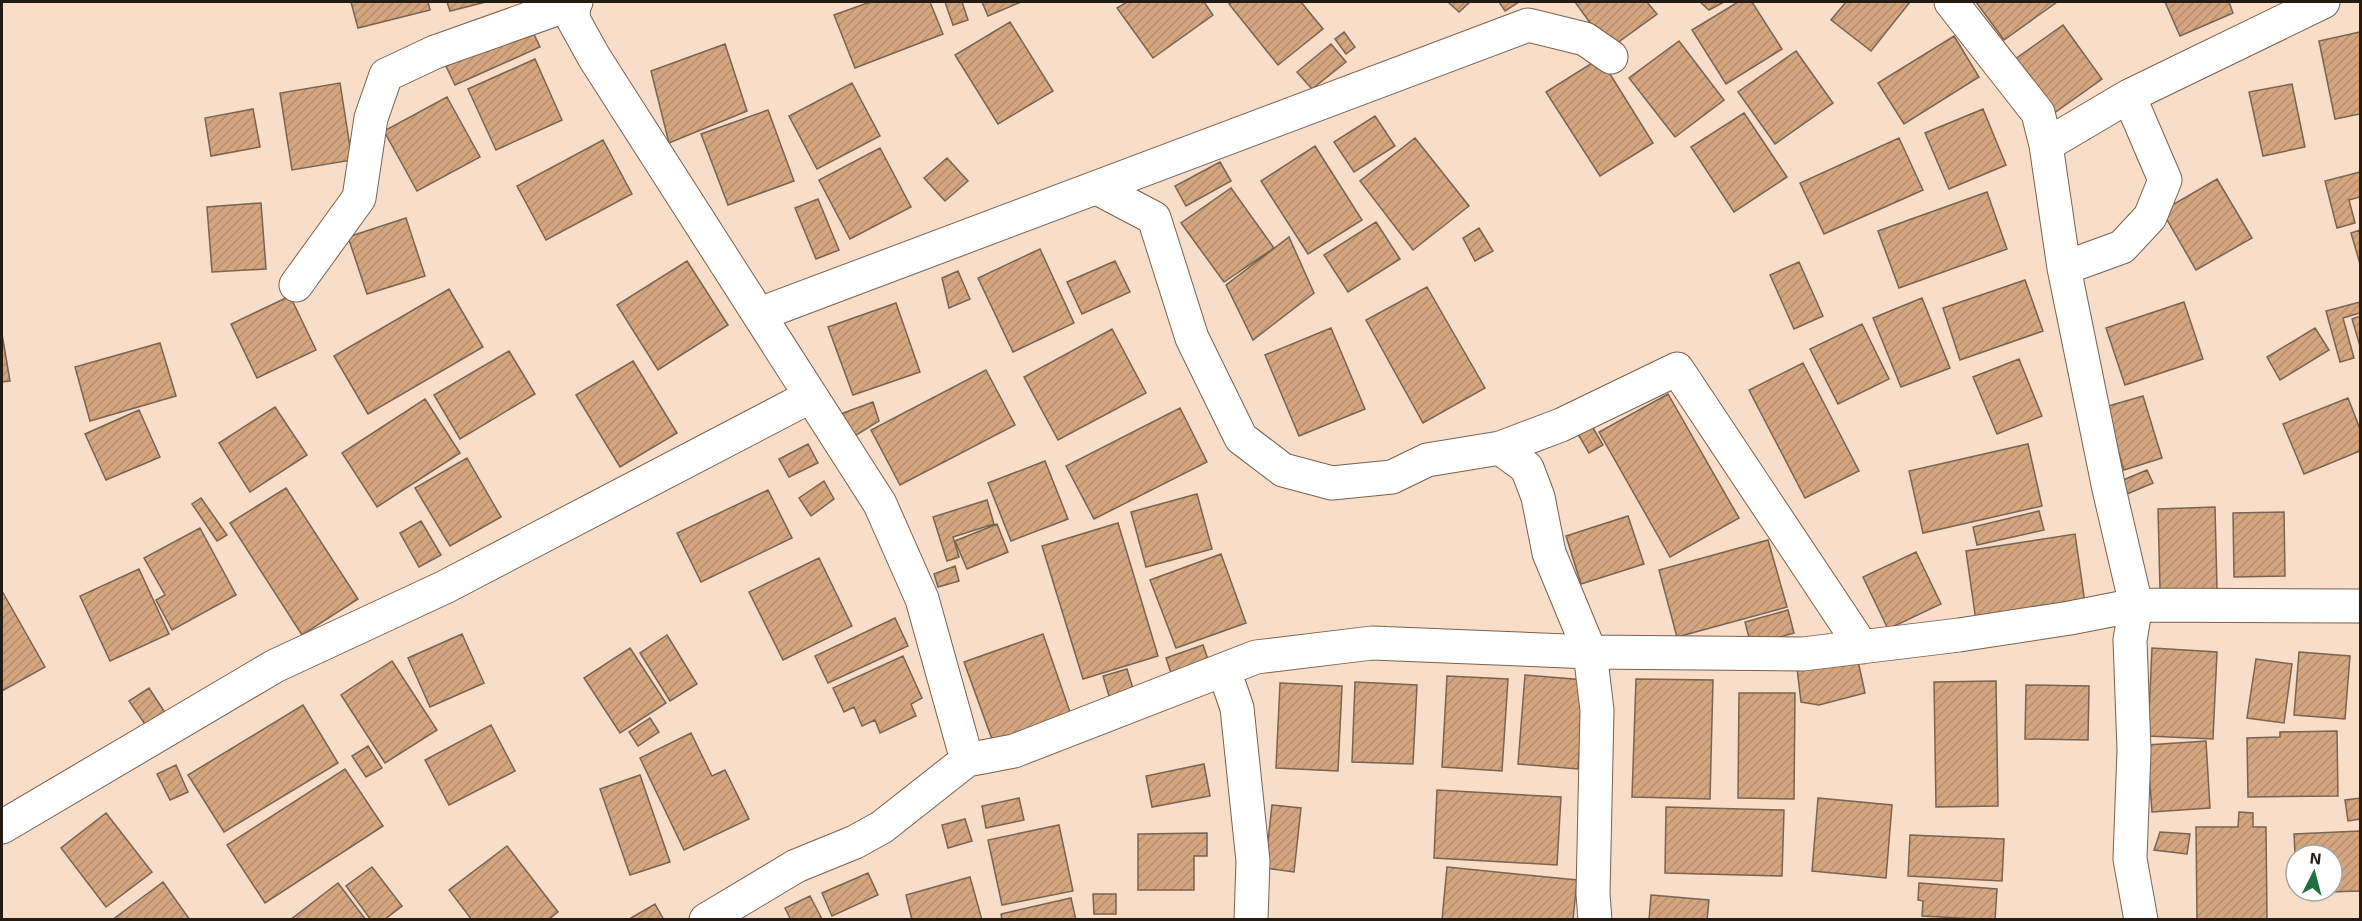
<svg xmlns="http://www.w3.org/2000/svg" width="2362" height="921" font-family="'Exo 2',sans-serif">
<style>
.building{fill:url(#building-hatch);stroke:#7a6351;stroke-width:1.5}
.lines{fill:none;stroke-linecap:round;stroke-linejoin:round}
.street-casing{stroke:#78614f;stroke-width:35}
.street{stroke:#fff;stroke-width:33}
</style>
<defs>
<pattern id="building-hatch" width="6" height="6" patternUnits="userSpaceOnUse" patternTransform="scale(1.5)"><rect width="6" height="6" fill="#d3a680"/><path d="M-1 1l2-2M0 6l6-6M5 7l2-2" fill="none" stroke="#b58e6e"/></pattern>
</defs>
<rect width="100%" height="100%" fill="#f8dec9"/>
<path class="building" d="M351,2H428L430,10L358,28Z
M447,2H486L450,11Z
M870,2H930L943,34L855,68L834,15Z
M945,2H962L968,20L953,25Z
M982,2H1021L988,16Z
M1127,2H1204L1213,15L1153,58L1117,8Z
M1232,2H1301L1323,29L1278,65L1229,4Z
M1448,2H1470L1459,12Z
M1499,2H1519L1505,11Z
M1575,2H1647L1657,14L1609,49Z
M1700,2H1724L1709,10Z
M1738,2H1752L1782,49L1726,84L1692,30Z
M1846,2H1910L1871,51L1831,20Z
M1976,2H2057L2004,40Z
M2165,2H2229L2233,13L2180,36Z
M1010,22L1053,91L998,124L955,55Z
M2063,25L2102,79L2050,116L2011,62Z
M531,28L540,47L455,85L446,66Z
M1344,32L1355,47L1346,54L1335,39Z
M2360,32V114L2335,119L2319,41Z
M1954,36L1979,77L1904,124L1878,83Z
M1679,41L1724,100L1675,137L1629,78Z
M725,44L747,111L669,143L651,71Z
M1331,44L1346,62L1312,89L1297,72Z
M1796,51L1833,103L1775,144L1738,92Z
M1600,58L1653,143L1600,176L1546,92Z
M535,59L562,120L496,150L468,89Z
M340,83L352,160L292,170L280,93Z
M852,83L880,136L817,169L789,116Z
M2292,84L2305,147L2263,156L2249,92Z
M447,97L480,157L417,191L384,131Z
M253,109L260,147L211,156L205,118Z
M1983,109L2006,165L1949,189L1925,133Z
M768,110L794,181L728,205L701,134Z
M1744,113L1787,177L1734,212L1691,147Z
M1375,116L1395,146L1354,172L1334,142Z
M1415,138L1469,206L1413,250L1360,181Z
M1899,138L1923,190L1824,234L1800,183Z
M603,140L632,194L546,240L517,186Z
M1315,146L1362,220L1308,254L1261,181Z
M880,148L911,207L850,239L819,180Z
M947,158L968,181L945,201L924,178Z
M1220,162L1231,181L1186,206L1175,186Z
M2360,172V197L2349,200L2355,223L2337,228L2325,181Z
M2217,179L2252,238L2196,270L2162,211Z
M1231,188L1274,248L1224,282L1181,223Z
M1987,192L2007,249L1899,288L1878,231Z
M818,199L839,250L816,259L795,208Z
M261,203L266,269L212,272L207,207Z
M406,218L425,276L367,294L348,237Z
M1376,222L1400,259L1348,292L1324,255Z
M1479,228L1493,251L1475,261L1463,238Z
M2360,230V264L2351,233Z
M1289,237L1314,293L1253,340L1226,285Z
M1040,249L1074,323L1013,352L978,278Z
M687,261L728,325L658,370L617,305Z
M1115,261L1130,292L1082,314L1067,282Z
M1799,262L1823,316L1794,329L1770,275Z
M958,271L970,299L949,308L942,278Z
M2025,280L2043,331L1960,360L1943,308Z
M1427,287L1485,388L1423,423L1366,320Z
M449,289L483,347L368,414L334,356Z
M290,296L316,350L257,378L231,324Z
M1922,298L1950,368L1901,387L1873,318Z
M2184,302L2203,359L2125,385L2106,328Z
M2360,302V313L2343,318L2354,358L2340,362L2326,311Z
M896,303L920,372L853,395L828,327Z
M2360,316V346L2352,319Z
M1862,324L1889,379L1838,404L1810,349Z
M1331,328L1365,409L1299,436L1265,355Z
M2315,328L2329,350L2280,380L2267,357Z
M1112,329L1146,393L1058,440L1024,377Z
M2,334L10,381L2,382Z
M160,343L176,396L90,421L75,367Z
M509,351L535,394L460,439L434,395Z
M2019,359L2042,416L1997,434L1973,377Z
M633,361L677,433L620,467L576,395Z
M1803,363L1859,471L1805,498L1749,390Z
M986,370L1015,425L900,485L871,430Z
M1668,394L1739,518L1670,557L1599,432Z
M2143,396L2162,458L2124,470L2105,407Z
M2348,398L2360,429V451L2304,474L2283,424Z
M425,399L460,453L377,507L342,453Z
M873,402L879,421L850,439L838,415Z
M275,407L307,455L250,492L219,443Z
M1180,408L1207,462L1094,519L1066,466Z
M139,410L160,457L106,480L85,434Z
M1589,421L1603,445L1589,453L1575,429Z
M808,444L818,463L789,477L779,459Z
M2028,444L2042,506L1923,533L1909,471Z
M467,458L501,517L450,546L415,488Z
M1045,461L1068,519L1011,541L988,483Z
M2147,470L2153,483L2127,494L2121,481Z
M824,481L834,499L811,516L799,498Z
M286,488L358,599L302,635L230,523Z
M768,490L792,538L701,582L677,533Z
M1197,494L1212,549L1146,567L1131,512Z
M201,498L227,535L217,541L192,504Z
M987,500L994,524L953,537L959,557L947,561L933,517Z
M2215,507L2217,589L2160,590L2158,509Z
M2039,511L2044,530L1977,545L1973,527Z
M2284,512L2285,576L2234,577L2233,513Z
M1628,516L1644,564L1581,584L1566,536Z
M421,521L441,555L419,567L400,533Z
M1118,523L1158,656L1083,679L1042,546Z
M997,524L1008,552L967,569L955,541Z
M200,528L236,595L172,630L156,600L165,595L144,558Z
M2075,534L2085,603L1976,621L1966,551Z
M1768,540L1787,607L1677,637L1659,570Z
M1916,552L1941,604L1888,629L1863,577Z
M1221,554L1246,623L1176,648L1150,580Z
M819,558L852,626L783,660L749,592Z
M955,566L959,581L938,587L934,574Z
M139,569L169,634L110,661L80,596Z
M2,591L45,667L2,691Z
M1788,610L1794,633L1751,645L1745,622Z
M895,618L908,646L828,683L815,656Z
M462,634L484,683L430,707L408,658Z
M1043,634L1071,715L993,742L964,662Z
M667,635L697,684L670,701L640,653Z
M1203,645L1211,668L1174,682L1166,658Z
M630,648L666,703L620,733L584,678Z
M2152,648L2217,652L2213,739L2148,736Z
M2299,652L2350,656L2345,719L2294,715Z
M903,656L922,698L911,704L916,716L880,733L875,720L862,726L854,707L844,712L833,688Z
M2256,659L2292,664L2284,723L2247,718Z
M392,661L437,730L385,763L341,695Z
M1858,661L1865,693L1819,705L1801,702L1797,668Z
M1127,669L1134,692L1110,699L1103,676Z
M1525,675L1585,680L1578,769L1518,764Z
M1447,676L1508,679L1502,771L1442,767Z
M1636,679L1713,680L1710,799L1632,797Z
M1996,681L1998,806L1936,807L1934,682Z
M1355,682L1417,685L1413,764L1352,762Z
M1280,683L1342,686L1338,771L1276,768Z
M2026,685L2089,686L2088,740L2025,739Z
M149,688L168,717L149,730L129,701Z
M1739,693H1795L1794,799L1738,798Z
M303,705L338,763L224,832L188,775Z
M650,718L659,732L638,746L629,732Z
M491,725L515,771L449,805L425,760Z
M2337,731L2338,796L2248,797L2247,738L2280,737V732Z
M691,733L712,776L725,770L749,819L684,850L640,758Z
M2206,741L2210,808L2152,812L2147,745Z
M368,746L382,768L366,777L352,756Z
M1204,764L1210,796L1152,807L1146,776Z
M176,765L188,792L170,800L157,774Z
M345,769L383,826L265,903L227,845Z
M640,775L670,862L630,875L600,789Z
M1437,790L1561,797L1557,865L1434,858Z
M1019,798L1024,820L986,828L982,806Z
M1818,798L1892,805L1886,878L1812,871Z
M2360,798V819L2348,821L2345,800Z
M1272,805L1301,808L1294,872L1265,868Z
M1666,807L1784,810L1782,876L1665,873Z
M2239,812L2253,813V827H2266L2267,920H2197L2196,827H2238Z
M106,813L152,872L106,907L61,848Z
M965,819L972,841L948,848L942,825Z
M1059,825L1073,891L1002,905L988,840Z
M2360,831V891L2297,893V891H2332V855H2296V873L2294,834Z
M2160,832L2190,834L2187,854L2154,850Z
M1207,833V856H1194V890H1138V834Z
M1910,835L2004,839L2002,881L1908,876Z
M507,846L558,912L548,920H472L449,890Z
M372,867L402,906L384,920H371L346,886Z
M1447,867L1577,880L1573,920H1442Z
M868,873L878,895L832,916L822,893Z
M970,877L982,920H912L906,895Z
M163,882L190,920H112Z
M338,883L366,920H290Z
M1919,883L1997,889L1995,920L1922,916L1923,901L1918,900Z
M1093,894H1116V914H1094Z
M1651,895L1709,900L1707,920H1649Z
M810,896L822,919L791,920L785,908Z
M1071,898L1076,920H1002L1001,914Z
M655,904L664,920H633L631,918Z"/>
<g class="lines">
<defs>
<path id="street" d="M574,2L573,19L594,57L880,504L922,599L967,760
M1951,2L2038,113L2046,145L2064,268L2109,489L2136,605L2130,640L2134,750L2130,859L2141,920
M2046,145L2129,96L2323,2
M1097,188L1154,218L1192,338L1241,438L1283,470L1332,483L1392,477L1427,460L1500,448L1561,425L1677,369L1862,647
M2064,268L2122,247L2150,217L2165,180L2129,96
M296,285L359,198L371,118L386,75L435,52L576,2
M760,314L1528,25L1585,39L1611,57
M1500,448L1527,468L1538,497L1549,553L1590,652L1597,710L1593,894L1595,920
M1224,670L1237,708L1253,861L1251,920
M2,827L275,666L445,587L811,396
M706,920L796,866L855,842L882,827L967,760L1014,751L1256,657L1372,643L1590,652L1803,654L1959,635L2070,618L2136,605L2360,606"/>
</defs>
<use href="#street" class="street-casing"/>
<use href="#street" class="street"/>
</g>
<rect width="2362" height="921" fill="none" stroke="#241b13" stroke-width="6"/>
<g transform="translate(2314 873) rotate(6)"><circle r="28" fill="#ffffff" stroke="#a7a4a1" stroke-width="1.5"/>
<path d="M0-4.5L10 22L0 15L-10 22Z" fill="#216f3e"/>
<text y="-9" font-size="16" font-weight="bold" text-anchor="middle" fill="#241b13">N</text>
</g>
</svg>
